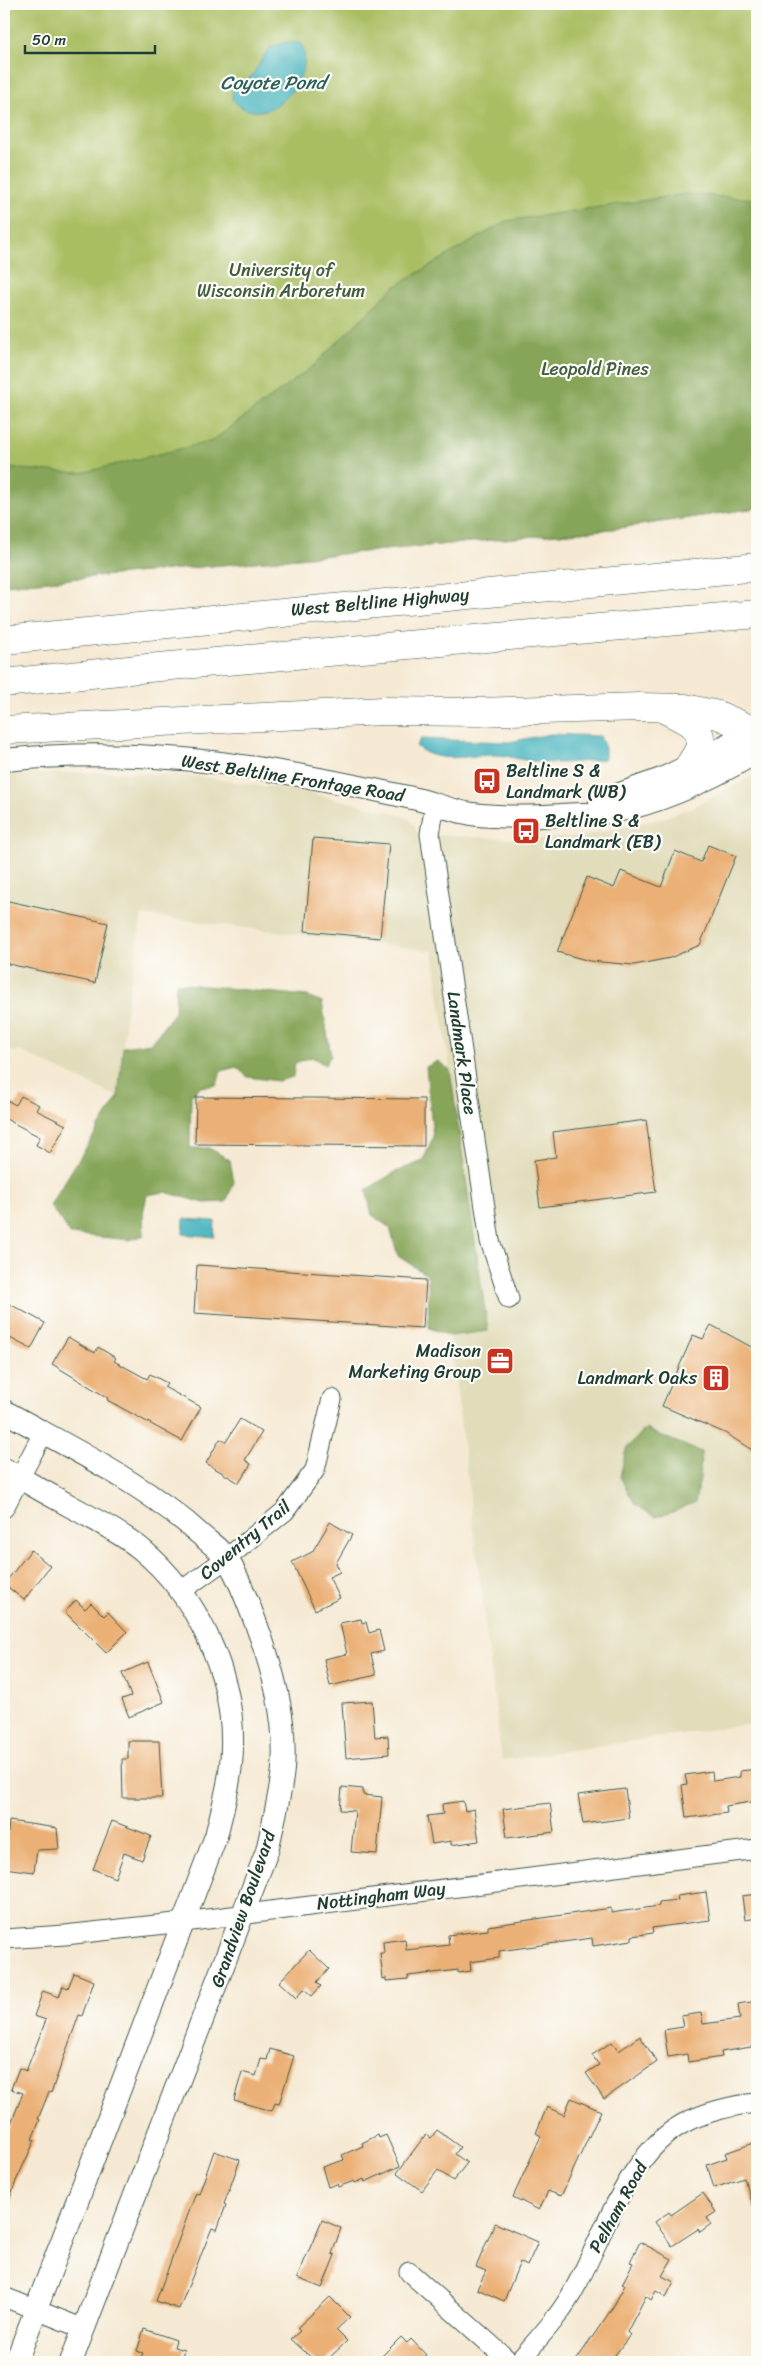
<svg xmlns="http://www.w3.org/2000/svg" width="761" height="2366" font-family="Sriracha,sans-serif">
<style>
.built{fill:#e1dcba}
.green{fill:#a9be62;stroke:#647e4b}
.forest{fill:#86a558;stroke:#527146}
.water{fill:#43b2bd;stroke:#317878}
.building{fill:#ebb076}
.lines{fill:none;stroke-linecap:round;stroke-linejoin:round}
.minor-casing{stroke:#3f574c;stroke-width:21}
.tertiary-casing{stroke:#3f574c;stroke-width:24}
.motorway-casing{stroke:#3f574c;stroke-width:29}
.minor{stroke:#fff;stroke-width:19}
.tertiary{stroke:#fff;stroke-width:22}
.motorway{stroke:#fff;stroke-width:28}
.labels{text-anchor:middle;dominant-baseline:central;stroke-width:4.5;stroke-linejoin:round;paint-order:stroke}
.park-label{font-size:18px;fill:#425d40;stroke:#fdfcf7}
.street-label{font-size:18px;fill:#1f3d34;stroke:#fdfcf7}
.poi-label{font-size:18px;fill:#1f3d34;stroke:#fdfcf7;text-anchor:start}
.water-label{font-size:19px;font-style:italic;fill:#2a605d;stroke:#fdfcf7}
</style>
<rect width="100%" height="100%" fill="#fdfcf7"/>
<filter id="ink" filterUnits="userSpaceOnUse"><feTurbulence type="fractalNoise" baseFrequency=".02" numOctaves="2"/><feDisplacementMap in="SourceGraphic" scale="10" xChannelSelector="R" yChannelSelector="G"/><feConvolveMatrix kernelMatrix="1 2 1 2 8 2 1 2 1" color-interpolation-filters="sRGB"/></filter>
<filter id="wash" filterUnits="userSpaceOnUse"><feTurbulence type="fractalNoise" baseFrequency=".0096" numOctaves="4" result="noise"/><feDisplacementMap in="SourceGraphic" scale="20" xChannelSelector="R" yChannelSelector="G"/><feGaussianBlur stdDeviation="1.12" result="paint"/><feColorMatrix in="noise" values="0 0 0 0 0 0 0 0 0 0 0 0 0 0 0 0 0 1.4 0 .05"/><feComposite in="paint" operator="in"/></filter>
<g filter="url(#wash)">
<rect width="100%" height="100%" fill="#f5e9d3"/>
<path class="built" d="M108,772L188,775L305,792L391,812L409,819L415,826L417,834L529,840L577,837L660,819L693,807L757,774V1723L502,1760L450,1336L488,1331L433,951L142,915L127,1004L118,1097L20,1051L4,1052V775Z"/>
<path class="green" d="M4,4H757V508L612,529L4,585Z"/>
<path class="forest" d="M686,194L757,199V508L612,529L4,585V468L81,473L212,441L312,367L394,287L506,221Z
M176,983L307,996L322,1002L331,1056L325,1065L312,1057L295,1063L293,1077L278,1081L248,1077L236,1067L221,1071L217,1085L200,1087L191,1096L190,1148H209L230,1160L234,1182L226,1202L204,1203L165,1192L147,1195L143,1213L144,1235L130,1240L70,1234L50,1205L118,1097L123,1047L151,1043L175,1012Z
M438,1061L450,1070L488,1331L450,1336L429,1328L428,1276L398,1256L390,1228L372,1215L366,1190L395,1172L423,1161L433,1137L426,1067Z
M645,1429L701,1452L700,1479L695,1502L673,1512L655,1517L635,1504L620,1477L626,1449Z"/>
<path class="water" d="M288,42L301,43C319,77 265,137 232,99L233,88L251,77L270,47Z
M550,734L600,736L605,748V759C580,762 557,765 532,761C520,760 507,755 494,755C468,755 437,765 416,746L421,739L509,742Z
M184,1219L215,1221L214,1237L183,1234Z"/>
<g id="blocks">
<path class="building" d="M313,838L389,844L380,938L305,931Z
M708,845L736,856L700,945L670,958L634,965L590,961L557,952L587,877L614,888L621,871L661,887L675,851L701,862Z
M4,900L108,923L95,983L4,963Z
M21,1096L39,1105L36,1110L66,1125L50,1153L36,1145L40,1137L4,1118V1099L16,1105Z
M196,1097L424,1099V1146L195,1144Z
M646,1120L656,1192L540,1207L534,1160L556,1157L553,1132Z
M197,1265L426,1280L423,1328L194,1313Z
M4,1301L45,1323L31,1349L4,1335Z
M711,1325L757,1350V1453L725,1433L662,1406L693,1335L703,1339Z
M68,1337L95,1353L98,1347L116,1358L114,1361L147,1379L150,1374L167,1383L164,1387L201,1407L182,1441L107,1400L108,1398L52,1364Z
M240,1419L262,1432L245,1460L251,1464L239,1483L206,1463L220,1439L226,1442Z
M330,1522L352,1535L336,1563L340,1572L329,1577L340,1598L315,1610L292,1562L312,1552Z
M31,1550L50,1566L24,1600L4,1584Z
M76,1600L85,1609L91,1603L104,1616L108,1612L127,1632L106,1653L65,1612Z
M361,1619L362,1623L366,1622L369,1633L379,1630L384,1651L371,1654L376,1675L330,1686L324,1659L347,1654L340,1623Z
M148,1662L164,1702L129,1717L122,1699L131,1696L122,1673Z
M372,1701L375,1737L388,1736L389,1754L346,1758L342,1703Z
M128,1741H159L162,1798H123L122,1759H128Z
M757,1769V1801L726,1806L727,1813L686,1818L682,1785L687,1784L685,1775L712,1771L713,1781L740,1777V1771Z
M342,1787L363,1789V1795L382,1797L377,1854L351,1852L355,1811L340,1810Z
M625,1789L629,1818L583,1824L578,1795Z
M463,1801L465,1811L474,1809L479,1841L451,1845V1841L432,1844L427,1816L443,1814L442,1804Z
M550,1803L554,1832L507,1838L503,1809Z
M9,1821L57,1828L59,1849L37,1850L34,1872L4,1868V1833H8Z
M112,1821L151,1836L142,1860L124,1853L115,1878L93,1869Z
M706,1892L710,1920L652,1928L653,1933L632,1936V1940L593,1946L592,1938L499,1951V1958L470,1962L471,1971L458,1973V1970L408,1976V1979L386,1981V1978L383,1979L380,1953H384L383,1942L405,1939L406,1950L449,1945L448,1935L488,1930V1926L611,1908V1913L659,1906V1902L678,1900L677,1896Z
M757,1894V1918L745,1920L742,1896Z
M309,1950L329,1969L317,1982L321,1986L312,1996L304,1989L296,1998L279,1982Z
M74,1973L94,1981L82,2016L79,2015L51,2093L49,2092L38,2119L40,2120L32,2139L35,2140L16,2181L6,2210H4V2141L23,2093L11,2089L19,2068L26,2071L46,2020L34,2016L43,1991L59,1997L63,1986L68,1988Z
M757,2001V2046L721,2052L722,2057L688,2062L687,2054L668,2057L664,2030L683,2027L681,2016L701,2013L703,2024L740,2019L738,2004Z
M640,2036L657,2062L604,2099L586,2073L599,2065L592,2055L612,2042L619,2051Z
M270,2049L294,2056L279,2104L275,2103L272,2111L234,2100L242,2072L256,2076L261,2059L267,2060Z
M571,2098L601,2111L561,2196L548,2191L539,2210L513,2197L541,2136L536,2133L547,2107L564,2115Z
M437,2130L460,2147L455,2154L467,2163L453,2181L438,2170L422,2191L397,2173L426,2134L431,2138Z
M378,2135L379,2138L386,2135L400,2166L365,2182L364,2179L355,2183L354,2181L338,2187L337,2184L328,2187L322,2167L344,2160L342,2155L363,2146L362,2143Z
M757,2142V2210L755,2211L744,2178L714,2188L707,2165L727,2158L725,2153Z
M214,2151L240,2160L224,2204L226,2205L217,2230L212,2228L179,2309L156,2301L196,2193L199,2194Z
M703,2193L716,2212L707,2218L711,2224L700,2232L698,2229L672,2246L655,2222L669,2212L671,2215Z
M322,2220L341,2228L332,2254L335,2255L322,2288L297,2278Z
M495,2223L538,2242L527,2266L520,2262L504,2301L477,2289L486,2271L476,2267Z
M640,2242L672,2259L662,2276L674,2282L666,2297L656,2291L651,2300L646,2296L627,2332L630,2335L610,2362H575L613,2307L625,2285L622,2284L633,2263L630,2262Z
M330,2297L350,2317L336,2330L347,2341L325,2362H316L291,2339L300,2331L297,2328Z
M144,2329L176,2340L174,2347L184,2350L180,2362H139L143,2353L137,2351Z
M401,2337L407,2343L411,2339L426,2355L419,2362H376Z"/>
</g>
</g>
<g filter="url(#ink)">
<use href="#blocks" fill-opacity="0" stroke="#3f574c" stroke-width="1"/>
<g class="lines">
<defs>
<path id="minor" d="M435,804L430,834L490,1241L509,1299
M4,1508L43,1433
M181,1591L227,1558L285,1511L315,1470L332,1399
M4,1939L65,1935L184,1922L757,1849
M409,2272L510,2362
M4,2297L84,2329
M518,2362C539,2338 561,2315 576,2286C605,2233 627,2154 684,2123C705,2112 734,2105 757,2103"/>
<path id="tertiary" d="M4,760C90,751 177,755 263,769C312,777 363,787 412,798C432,802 451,811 472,814C501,818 531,817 561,815C577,813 595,815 611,812C663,803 713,778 757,752
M600,801L664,778L711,755L757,726
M4,1411C72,1449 144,1483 202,1536C210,1543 221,1550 227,1559C239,1577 247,1601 255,1621C273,1669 287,1718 283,1769C280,1797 273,1824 267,1851L71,2362
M4,1469C30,1484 57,1499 83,1513C103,1524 124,1535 141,1549C197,1595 234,1675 232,1746C232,1776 223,1807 216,1836L16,2362"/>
<path id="motorway" d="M4,640L757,567
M4,683L148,668L757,614
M666,710C679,717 704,725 700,745C699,751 693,760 689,766
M4,730L383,711L479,712L640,707L685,708L718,715L757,732"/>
</defs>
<use href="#minor" class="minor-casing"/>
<use href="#tertiary" class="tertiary-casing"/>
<use href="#motorway" class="motorway-casing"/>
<use href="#minor" class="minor"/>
<use href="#tertiary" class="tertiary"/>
<use href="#motorway" class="motorway"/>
</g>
</g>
<defs>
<symbol id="bus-square" viewBox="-11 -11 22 22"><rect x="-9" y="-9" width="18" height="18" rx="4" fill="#c8321e" stroke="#fdfcf7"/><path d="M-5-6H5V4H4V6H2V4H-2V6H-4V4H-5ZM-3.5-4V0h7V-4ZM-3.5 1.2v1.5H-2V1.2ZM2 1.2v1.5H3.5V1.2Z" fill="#fff"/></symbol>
<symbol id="office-square" viewBox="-11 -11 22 22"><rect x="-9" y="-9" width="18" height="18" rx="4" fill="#c8321e" stroke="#fdfcf7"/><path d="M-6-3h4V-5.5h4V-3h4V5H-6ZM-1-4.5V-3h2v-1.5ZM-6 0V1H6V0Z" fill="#fff"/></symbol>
<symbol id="building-square" viewBox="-11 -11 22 22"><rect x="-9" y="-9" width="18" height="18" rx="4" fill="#c8321e" stroke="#fdfcf7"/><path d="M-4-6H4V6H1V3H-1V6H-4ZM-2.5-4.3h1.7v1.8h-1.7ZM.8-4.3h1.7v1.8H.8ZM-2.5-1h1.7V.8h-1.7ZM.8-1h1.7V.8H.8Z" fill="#fff"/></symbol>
</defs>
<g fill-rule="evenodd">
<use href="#bus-square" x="471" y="765" width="32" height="32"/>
<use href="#bus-square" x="510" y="815" width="32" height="32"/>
<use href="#office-square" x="484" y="1345" width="32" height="32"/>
<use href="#building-square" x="700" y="1362" width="32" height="32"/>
</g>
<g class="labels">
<g class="park-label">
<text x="281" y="270">University of<tspan x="281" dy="21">Wisconsin Arboretum</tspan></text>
<text x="595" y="369">Leopold Pines</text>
</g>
<g class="street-label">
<text transform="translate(380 602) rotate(-5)">West Beltline Highway</text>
<text transform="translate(293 778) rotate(9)">West Beltline Frontage Road</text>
<text transform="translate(462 1053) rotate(82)">Landmark Place</text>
<text transform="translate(245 1540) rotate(-40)">Coventry Trail</text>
<text transform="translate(381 1896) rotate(-7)">Nottingham Way</text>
<text transform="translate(243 1909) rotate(-71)">Grandview Boulevard</text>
<text transform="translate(618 2207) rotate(-61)">Pelham Road</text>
</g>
<g class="poi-label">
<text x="506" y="771">Beltline S &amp;<tspan x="506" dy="21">Landmark (WB)</tspan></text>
<text x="545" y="821">Beltline S &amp;<tspan x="545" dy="21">Landmark (EB)</tspan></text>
<text x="481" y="1351" text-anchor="end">Madison<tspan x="481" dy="21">Marketing Group</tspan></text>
<text x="697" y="1378" text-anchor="end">Landmark Oaks</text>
</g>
<g class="water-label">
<text x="273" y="82">Coyote Pond</text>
</g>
</g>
<rect width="761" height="2366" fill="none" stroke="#fdfcf7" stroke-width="20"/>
<path d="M25 45v8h130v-8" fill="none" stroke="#1f3d34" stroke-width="2.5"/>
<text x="32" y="45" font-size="15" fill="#1f3d34" stroke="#fdfcf7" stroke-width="4" paint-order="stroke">50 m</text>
</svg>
